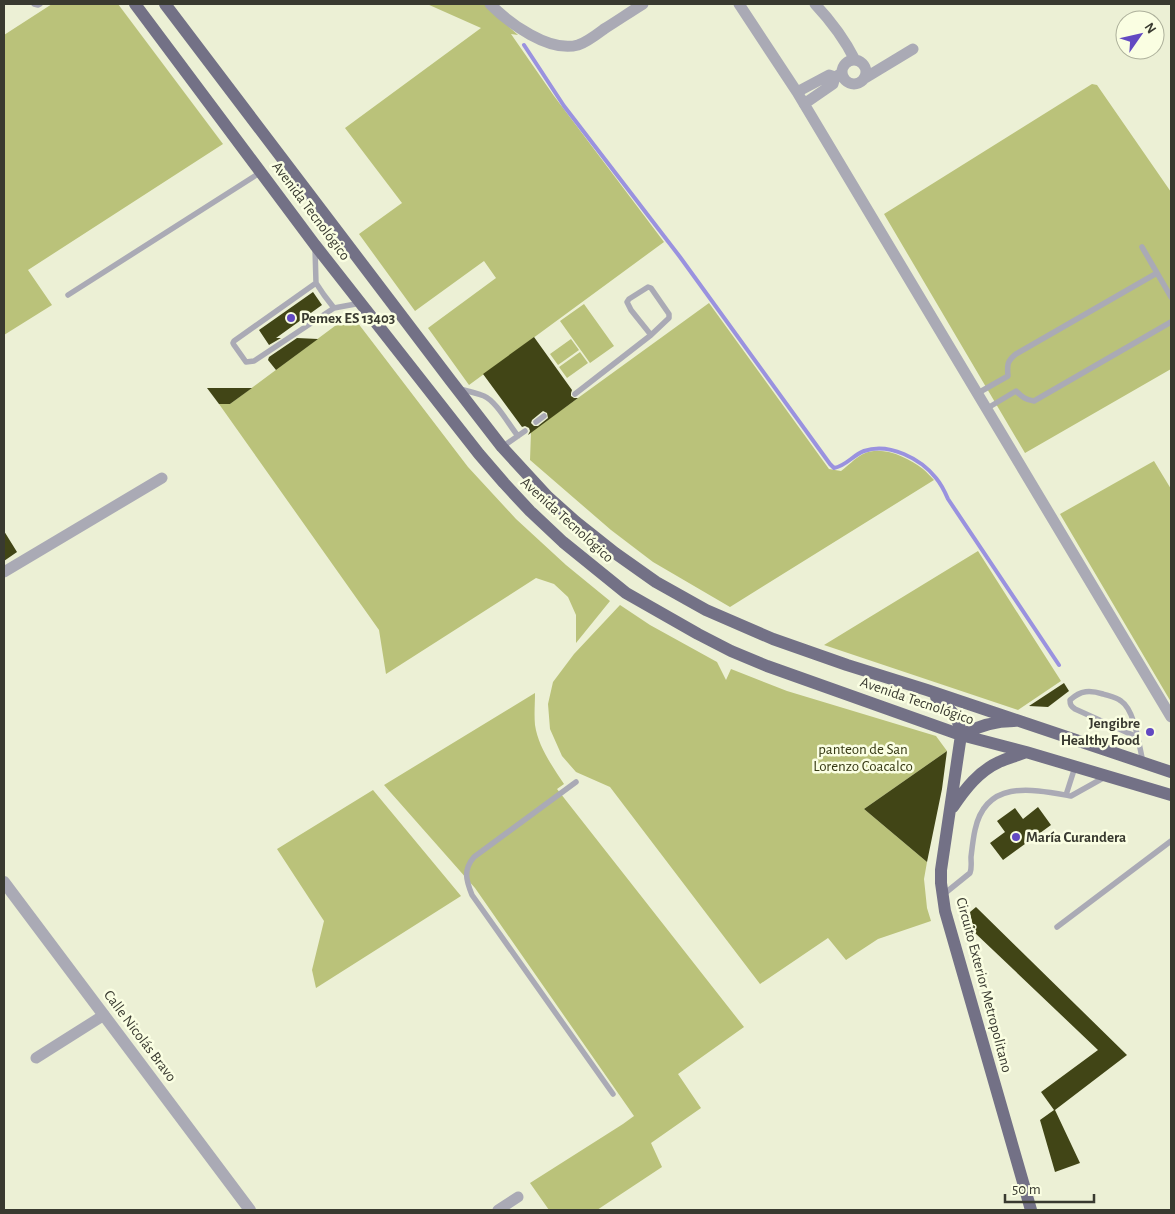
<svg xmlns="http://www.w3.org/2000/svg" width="1175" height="1214" font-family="'Alegreya Sans',sans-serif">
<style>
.green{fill:#bac27a}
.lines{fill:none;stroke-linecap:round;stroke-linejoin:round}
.stream{stroke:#9a92df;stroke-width:4}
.building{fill:#414516;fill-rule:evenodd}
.service{stroke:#aaaab5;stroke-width:5.5}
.minor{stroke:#aaaab5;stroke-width:11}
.tertiary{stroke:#aaaab5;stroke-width:12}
.primary{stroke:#737186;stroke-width:12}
.poi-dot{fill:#6249c2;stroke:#fafee2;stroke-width:2}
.labels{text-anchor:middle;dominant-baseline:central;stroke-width:5;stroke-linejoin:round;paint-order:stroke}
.street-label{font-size:15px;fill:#393a30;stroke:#fafee2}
.poi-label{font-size:15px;font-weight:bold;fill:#393a30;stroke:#fafee2;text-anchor:start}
.park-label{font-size:15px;fill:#363914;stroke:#fafee2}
</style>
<rect width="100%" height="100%" fill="#ecf0d5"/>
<path class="green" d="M52,4H118L223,144L28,270L52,305L4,335V35Z
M427,4H484L518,35L511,34L554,96L664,242L469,385L428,328L496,278L484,261L415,311L359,234L402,203L345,128L481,28Z
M1092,84L1097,85L1171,192V369L1025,453L884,214Z
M709,303L829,469L841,471C848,466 855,458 863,454C882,445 907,457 923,469C927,472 930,476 934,480L730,607L653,562L611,530L530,460L531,432Z
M584,304L614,346L590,363L560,321Z
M351,314L468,467L516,519L566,565L610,601L576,643V615L568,597L554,584L536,578L386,674L379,630L219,404H230Z
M571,339L579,350L558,365L550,354Z
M580,352L588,363L567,378L559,367Z
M1154,461L1171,489V702L1060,514Z
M978,551L1061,681L1018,710L824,645Z
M620,605L650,625L717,662L726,680L731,669L787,691L936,736L947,751L864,809L927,862L924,879L927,908L931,921L878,939L846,960L828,938L760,984L610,787L576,772L562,756L550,729L548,704L553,682L574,654Z
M535,693C535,704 534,714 535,725C538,746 552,766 564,784L557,789L744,1027L678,1074L701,1108L651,1143L662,1167L597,1210H549L530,1183L623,1124L634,1116L475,888L384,785Z
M373,790L461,896L316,988L312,970L324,921L277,849Z"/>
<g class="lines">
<path class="stream" d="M524,45L564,106L680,257L830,464L834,468C846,466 853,455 864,451C889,442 921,459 936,478C941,484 945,492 948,499L1059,665"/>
</g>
<path class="building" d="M313,292L322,305L276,338H281L269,345L259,330Z
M534,337L572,390L571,393V396L574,398H578L528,435L530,431L529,428L525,426L522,427L483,374ZM543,411L547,413L548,418L538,426H534L531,423L532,420Z
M297,338L318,339L276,370L268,360L269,357Z
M207,388H252L230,404H219Z
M4,531L17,552L4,561Z
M1064,683L1069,691L1048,707L1029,706Z
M947,751L942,789L927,862L864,809Z
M1038,807L1051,825L1003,860L990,843L1005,832L997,821L1015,808L1023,819Z
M976,907L1127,1055L1055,1110L1080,1163L1055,1172L1040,1120L1054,1110L1041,1092L1098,1050L974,932L970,912Z"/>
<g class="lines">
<path class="service" d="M34,4L38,5L40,4
M1142,247L1171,297
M315,248L316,283L324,295L334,308
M316,283L234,341L233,343L234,345L246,362L254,361L334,308L361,303
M68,295L261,172
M460,389C468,391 476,393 484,396C496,401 509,425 518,436
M978,393L1008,376C1007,365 1007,361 1016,354L1157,273
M575,394L651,335L669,318V314L651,288L648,287L629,299L627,302L631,310L651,335
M986,409L1016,391C1022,397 1026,400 1034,401L1171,322
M536,422L544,416
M502,447L525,431
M1137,737L1075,709C1071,706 1070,705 1070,700C1081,690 1090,690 1103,694C1109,696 1116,697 1121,701C1135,710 1139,746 1143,762
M576,782L474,857C463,870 466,880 472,895L613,1094
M1066,795L1075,767
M944,894L970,873C972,868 971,863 971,857C972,849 973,839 975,830C986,779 1032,789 1071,796L1105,777
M1057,927L1171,841"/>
<path class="minor" d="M490,4C509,23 549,53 578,45C587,42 596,35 604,29C617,21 630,12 643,4
M739,4L797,92L1171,717
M815,4C830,20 845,40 855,60
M842 72a12 12 0 1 1 24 0a12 12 0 1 1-24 0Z
M865,78L913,49
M797,92L829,75L835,77L842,73
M804,104L833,84L835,77
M4,572L162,478
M36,1058L104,1015
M498,1210L518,1197"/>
<path class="tertiary" d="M4,882L250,1210"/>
<path class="primary" d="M135,4L315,245L479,454L504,483L530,511L563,542L626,593L698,634L731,651L767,666L961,735L1026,752L1171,795
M165,4L451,381L502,447L548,497L576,522L615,553L656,582L706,610L773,639L847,665L927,690L1171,772
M936,697C948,707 960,717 961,735L941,870V883L945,911L1031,1210
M961,735C978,726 995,721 1014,721
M953,807C965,789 979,771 999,762C1007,758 1017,756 1026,752"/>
</g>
<g class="poi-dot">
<circle cx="291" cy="318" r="5"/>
<circle cx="1150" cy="732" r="5"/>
<circle cx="1016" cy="837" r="5"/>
</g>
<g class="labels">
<g class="street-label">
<text transform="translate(311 211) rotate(53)">Avenida Tecnológico</text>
<text transform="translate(567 520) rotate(42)">Avenida Tecnológico</text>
<text transform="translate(917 701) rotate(19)">Avenida Tecnológico</text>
<text transform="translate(984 985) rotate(75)">Circuito Exterior Metropolitano</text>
<text transform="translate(140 1036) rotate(53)">Calle Nicolás Bravo</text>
</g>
<g class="poi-label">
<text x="301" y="318">Pemex ES 13403</text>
<text x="1140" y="723" text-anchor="end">Jengibre<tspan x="1140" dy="17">Healthy Food</tspan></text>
<text x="1026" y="837">María Curandera</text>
</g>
<g class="park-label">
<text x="863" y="749">panteon de San<tspan x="863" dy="17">Lorenzo Coacalco</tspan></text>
</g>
</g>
<rect width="1175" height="1214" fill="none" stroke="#393a30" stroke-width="10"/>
<g transform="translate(1140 35) rotate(56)"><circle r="24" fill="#fafee2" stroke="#adb09b"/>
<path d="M0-4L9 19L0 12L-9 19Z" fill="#6249c2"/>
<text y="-8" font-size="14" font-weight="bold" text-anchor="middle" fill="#393a30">N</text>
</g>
<path d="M1005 1194v8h89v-8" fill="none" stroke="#393a30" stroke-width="2.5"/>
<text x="1012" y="1194" font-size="15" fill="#393a30" stroke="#fafee2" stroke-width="4" paint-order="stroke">50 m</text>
</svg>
